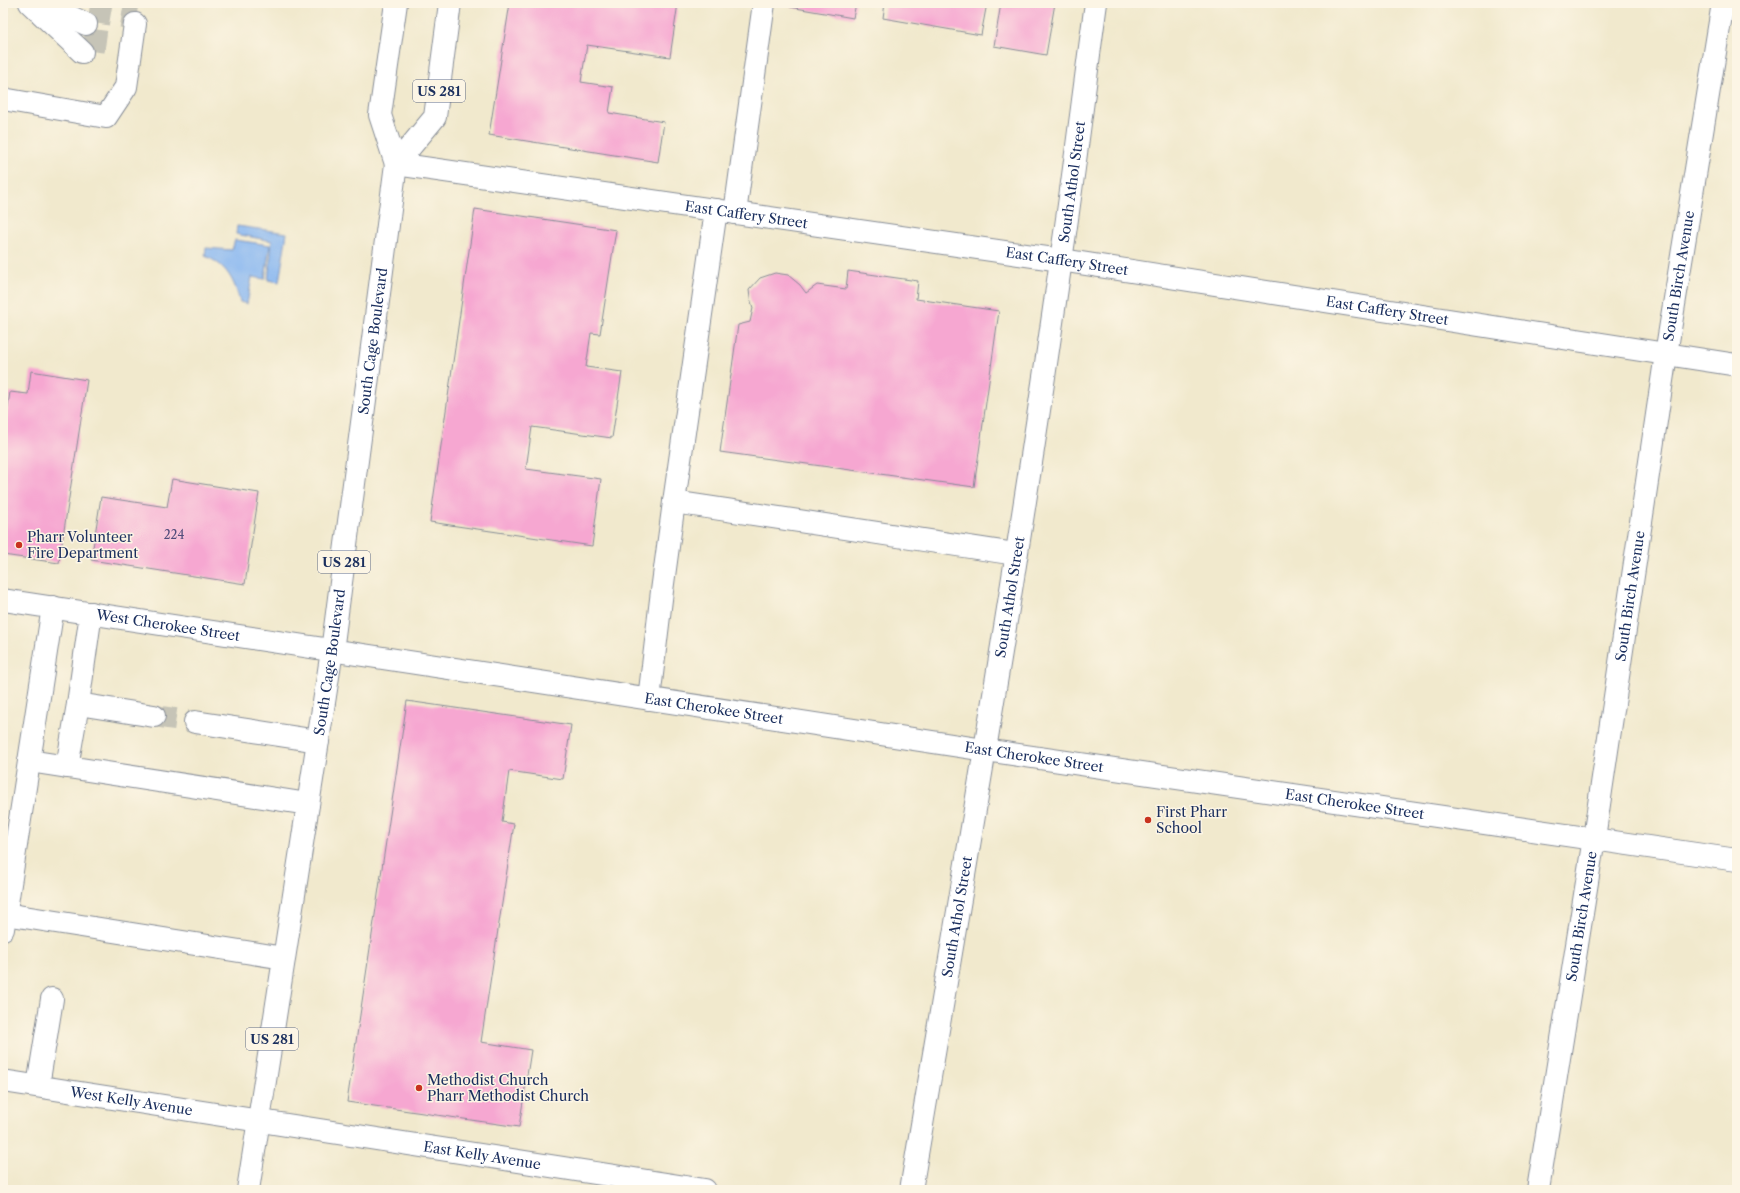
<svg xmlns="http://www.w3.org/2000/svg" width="1740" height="1193" font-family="'Libre Caslon Text',serif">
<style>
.water{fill:#86b6f1;stroke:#5072a8}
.building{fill:#f6a7d1}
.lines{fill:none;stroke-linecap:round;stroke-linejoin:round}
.minor-tunnel{stroke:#c6c4b7;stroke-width:22;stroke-dasharray:22 11;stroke-linecap:butt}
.minor-casing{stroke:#868c96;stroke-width:24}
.major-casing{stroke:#868c96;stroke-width:24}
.minor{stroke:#fff;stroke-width:22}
.major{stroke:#fff;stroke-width:22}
.poi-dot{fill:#c8321e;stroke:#fcf5e5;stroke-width:1.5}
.labels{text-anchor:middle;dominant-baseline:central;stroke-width:3;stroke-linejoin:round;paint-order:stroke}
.number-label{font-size:12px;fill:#524d7b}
.shield{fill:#fcf5e5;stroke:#5e6a86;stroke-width:1}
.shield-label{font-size:13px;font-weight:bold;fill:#1b2f5e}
.street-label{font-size:14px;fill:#1b2f5e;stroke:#fcf5e5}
.poi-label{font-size:14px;fill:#1b2f5e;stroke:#fcf5e5;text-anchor:start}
</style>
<rect width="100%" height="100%" fill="#fcf5e5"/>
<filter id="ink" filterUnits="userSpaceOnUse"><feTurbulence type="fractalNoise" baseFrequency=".025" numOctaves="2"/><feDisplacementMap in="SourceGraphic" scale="8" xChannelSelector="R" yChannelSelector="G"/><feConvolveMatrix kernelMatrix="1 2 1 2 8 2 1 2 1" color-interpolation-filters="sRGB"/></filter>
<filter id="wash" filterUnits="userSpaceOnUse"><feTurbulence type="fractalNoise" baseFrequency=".012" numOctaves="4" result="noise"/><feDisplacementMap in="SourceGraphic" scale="16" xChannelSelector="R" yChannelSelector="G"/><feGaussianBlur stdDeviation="0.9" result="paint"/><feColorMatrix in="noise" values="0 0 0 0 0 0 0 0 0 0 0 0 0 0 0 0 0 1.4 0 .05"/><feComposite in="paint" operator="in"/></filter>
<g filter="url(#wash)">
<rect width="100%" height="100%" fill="#f1e9cd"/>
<path class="water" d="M237,226L287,233L279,282L268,280L272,241L236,234Z
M235,240L270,245L265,279L252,277L247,304L240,302C234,280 227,265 205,256L206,248L232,250Z"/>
<g id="blocks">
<path class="building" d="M510,3H678L670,57L587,45L581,82L613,87L609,113L664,122L658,162L489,135Z
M791,3H856L853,18L790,7Z
M885,3H987L981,35L883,18Z
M1001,3H1055L1046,55L994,46Z
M475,209L616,230L600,334L591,333L586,367L622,372L612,438L532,427L526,469L601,479L592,546L430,522Z
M848,271L918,281L916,299L999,311L974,487L720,452L738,325L750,322L753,308L750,298L749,290L760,278L775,273L788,275L800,285L806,293L817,285L846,289Z
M31,371L87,380L59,563L3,555V440L10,392L28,394Z
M172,479L259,493L245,584L91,560L101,497L167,507Z
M407,701L571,725L563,779L509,771L502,822L514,824L481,1042L531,1050L519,1127L347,1102Z"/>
</g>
</g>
<g filter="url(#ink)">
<use href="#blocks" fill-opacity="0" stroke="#868c96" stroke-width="1"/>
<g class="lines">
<path class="minor-tunnel" d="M132,3L138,4
M89,11L136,19
M84,39L114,43
M154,716L195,722"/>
<defs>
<g id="minor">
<path d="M30,3L82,52"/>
<path d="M41,3L86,24"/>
<path d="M3,99L106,117L126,87L135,24"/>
<path id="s1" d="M396,164L1061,260L1737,365"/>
<path d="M735,213L764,3"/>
<path d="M674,502L716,210"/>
<path id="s2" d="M3,600L985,750L1737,860"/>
<path d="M91,613L78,704L154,716"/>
<path d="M649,699L662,591L674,502L1016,554"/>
<path d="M195,722L318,741"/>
<path d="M29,761L308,804"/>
<path d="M67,767L78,704"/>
<path d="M5,914L284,958"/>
<path d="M3,929L53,607"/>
<path id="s3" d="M3,1081L705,1190"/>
<path d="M38,1086L52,999"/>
<path id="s4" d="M911,1190C963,880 1017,571 1061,260C1074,175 1084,89 1096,3"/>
<path id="s5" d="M1538,1190L1594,838L1666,354L1723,3"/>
</g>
<g id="major">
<path d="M396,164L380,115L396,3"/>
<path id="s6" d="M248,1190L332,651L396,164L435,117L450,3"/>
</g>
</defs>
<use href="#minor" class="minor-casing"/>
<use href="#major" class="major-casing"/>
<use href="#minor" class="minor"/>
<use href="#major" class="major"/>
</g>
</g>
<g class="poi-dot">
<circle cx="19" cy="545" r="4"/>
<circle cx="1148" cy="820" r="4"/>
<circle cx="419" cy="1088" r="4"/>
</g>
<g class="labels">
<g class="number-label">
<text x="174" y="534">224</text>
</g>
<g class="shield">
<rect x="413" y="80" width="52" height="22" rx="3"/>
<rect x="318" y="551" width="52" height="22" rx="3"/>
<rect x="246" y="1028" width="52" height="22" rx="3"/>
</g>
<g class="shield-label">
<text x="439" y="91">US 281</text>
<text x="344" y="562">US 281</text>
<text x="272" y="1039">US 281</text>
</g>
<g class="street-label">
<text stroke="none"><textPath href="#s4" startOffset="1021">South Athol Street</textPath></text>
<text stroke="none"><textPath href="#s1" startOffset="354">East Caffery Street</textPath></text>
<text stroke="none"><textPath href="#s1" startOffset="678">East Caffery Street</textPath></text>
<text stroke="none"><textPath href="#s5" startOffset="925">South Birch Avenue</textPath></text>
<text stroke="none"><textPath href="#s1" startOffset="1002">East Caffery Street</textPath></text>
<text stroke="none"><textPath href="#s6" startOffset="858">South Cage Boulevard</textPath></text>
<text stroke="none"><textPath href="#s5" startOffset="601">South Birch Avenue</textPath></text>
<text stroke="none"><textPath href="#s4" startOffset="601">South Athol Street</textPath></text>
<text stroke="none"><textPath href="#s2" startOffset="167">West Cherokee Street</textPath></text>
<text stroke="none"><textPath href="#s6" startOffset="534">South Cage Boulevard</textPath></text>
<text stroke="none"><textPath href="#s2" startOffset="719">East Cherokee Street</textPath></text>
<text stroke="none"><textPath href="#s2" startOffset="1043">East Cherokee Street</textPath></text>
<text stroke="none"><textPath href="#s2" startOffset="1367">East Cherokee Street</textPath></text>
<text stroke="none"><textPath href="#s4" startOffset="277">South Athol Street</textPath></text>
<text stroke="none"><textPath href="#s5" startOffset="277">South Birch Avenue</textPath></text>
<text stroke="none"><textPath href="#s3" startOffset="130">West Kelly Avenue</textPath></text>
<text stroke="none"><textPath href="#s3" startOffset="485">East Kelly Avenue</textPath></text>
</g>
<g class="poi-label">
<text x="27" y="537">Pharr Volunteer<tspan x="27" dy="16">Fire Department</tspan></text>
<text x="1156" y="812">First Pharr<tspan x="1156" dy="16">School</tspan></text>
<text x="427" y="1080">Methodist Church<tspan x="427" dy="16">Pharr Methodist Church</tspan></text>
</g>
</g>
<rect width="1740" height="1193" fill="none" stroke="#fcf5e5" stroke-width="16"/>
</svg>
